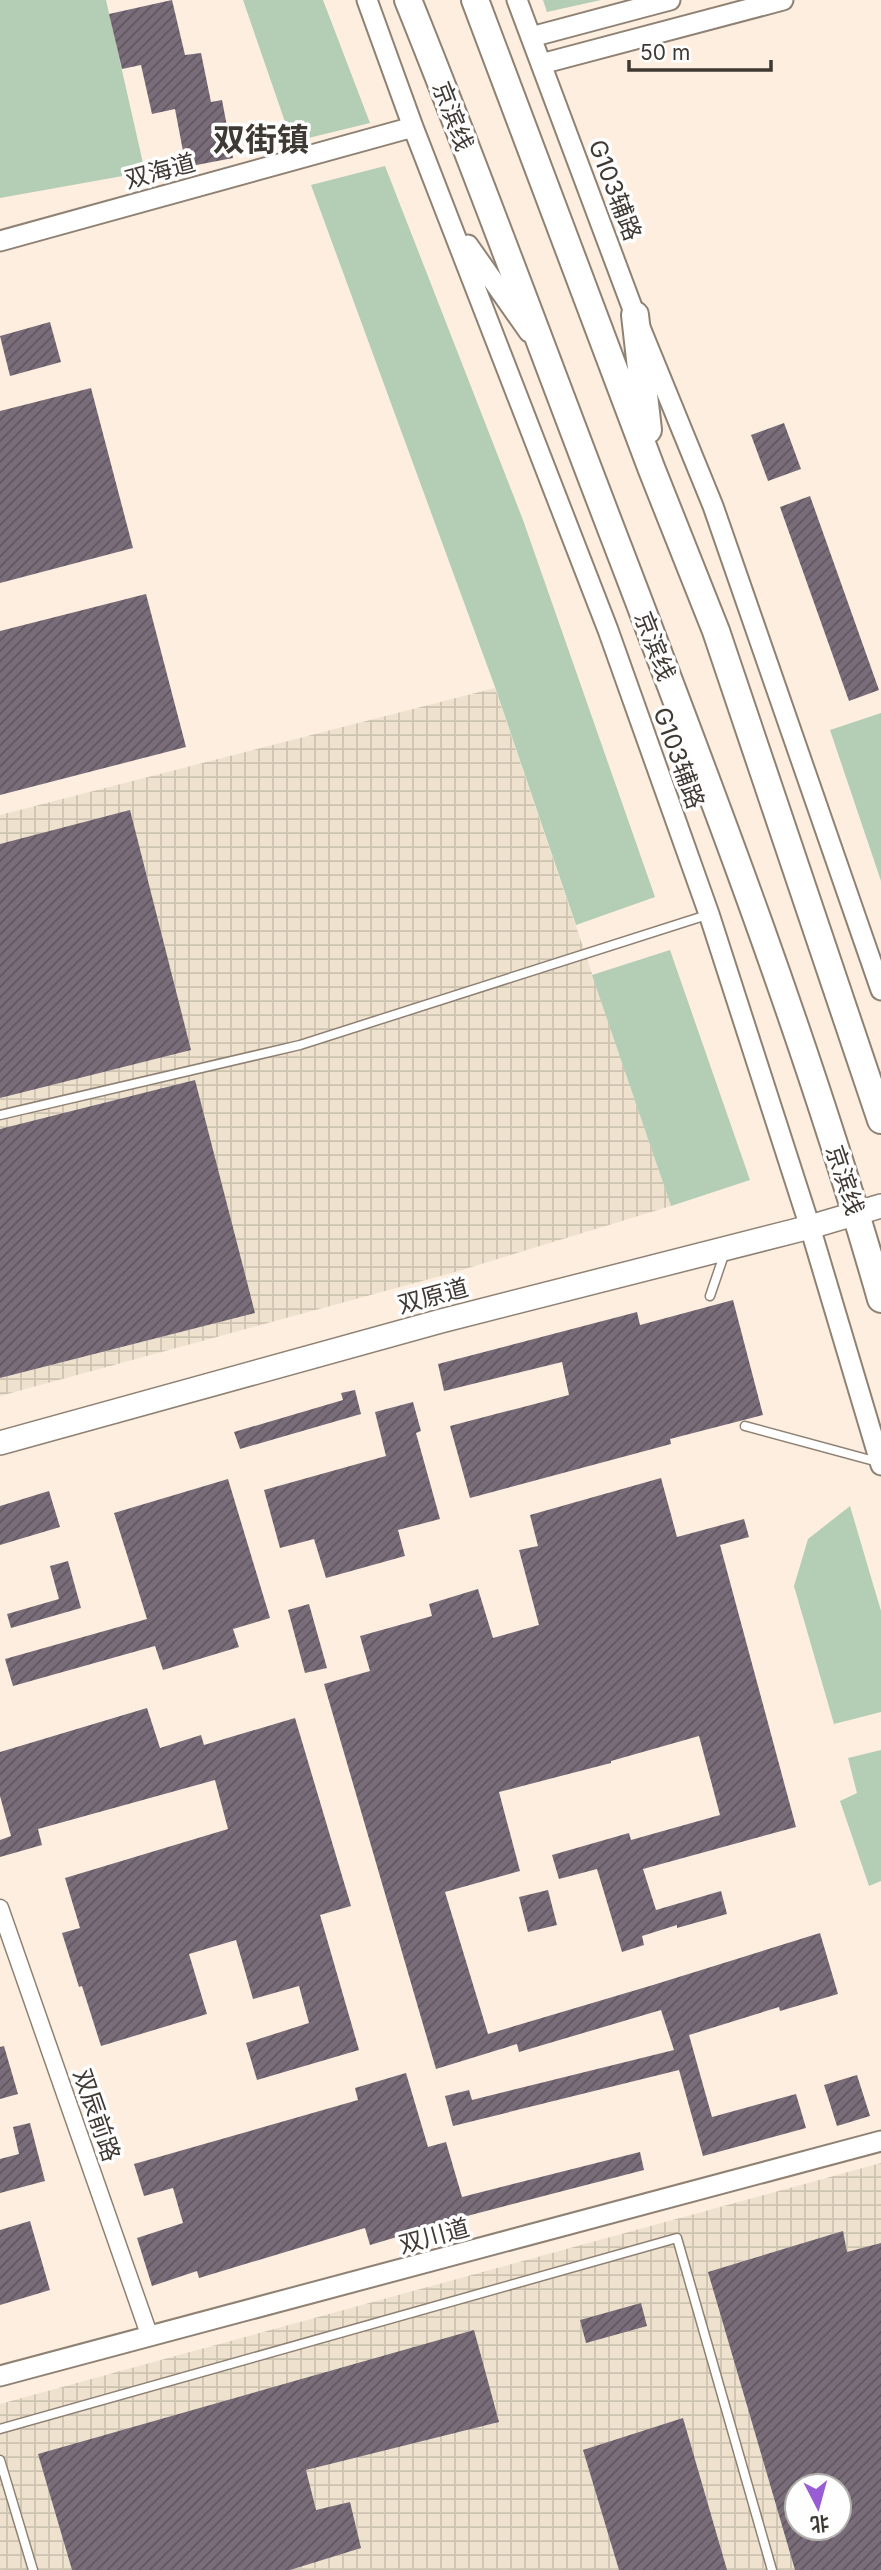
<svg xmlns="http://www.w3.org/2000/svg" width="881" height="2570" font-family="Inter,'Noto Sans SC',sans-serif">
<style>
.industrial{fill:url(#industrial-grid);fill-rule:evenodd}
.green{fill:#b4cdb5}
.building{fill:url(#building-hatch);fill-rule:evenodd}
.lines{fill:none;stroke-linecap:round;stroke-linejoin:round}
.service-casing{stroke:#8f8274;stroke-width:11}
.minor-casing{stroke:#8f8274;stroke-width:19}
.tertiary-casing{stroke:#8f8274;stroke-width:23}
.secondary-casing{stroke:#8f8274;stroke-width:26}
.trunk-casing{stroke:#8f8274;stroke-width:30}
.service{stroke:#fff;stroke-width:8}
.minor{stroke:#fff;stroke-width:16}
.tertiary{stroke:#fff;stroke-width:19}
.secondary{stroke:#fff;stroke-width:23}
.trunk{stroke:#fff;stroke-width:26}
.labels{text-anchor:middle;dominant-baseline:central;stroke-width:7;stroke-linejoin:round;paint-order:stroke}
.street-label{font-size:24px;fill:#3f3933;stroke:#fefefe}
.district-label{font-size:32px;font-weight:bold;fill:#3f3933;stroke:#fefefe}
</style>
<defs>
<pattern id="industrial-grid" width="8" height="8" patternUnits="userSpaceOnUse" patternTransform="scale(1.75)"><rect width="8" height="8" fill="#eee2ce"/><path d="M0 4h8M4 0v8" fill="none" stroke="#cdc3b1"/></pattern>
<pattern id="building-hatch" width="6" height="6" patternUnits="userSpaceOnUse" patternTransform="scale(1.75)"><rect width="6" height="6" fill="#7a6d7a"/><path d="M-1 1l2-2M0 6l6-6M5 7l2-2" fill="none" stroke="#60565f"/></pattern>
</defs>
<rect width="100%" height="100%" fill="#fdeedf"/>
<path class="industrial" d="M495,688L671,1206L455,1272L0,1396V815Z
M881,2163V2570H0V2404ZM797,2486H839V2528H797Z"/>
<path class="green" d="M0,0H106L145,172L0,198Z
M243,0H323L370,123L292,142Z
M543,0H601L547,12Z
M385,166L523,520L655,897L576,925L495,687L311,185Z
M881,713V881L830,730Z
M670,950L750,1180L671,1206L592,975Z
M850,1506L881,1611V1712L834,1724L794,1586L808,1539Z
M881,1750V1881L869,1886L840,1801L857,1793L848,1758Z"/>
<path class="building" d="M172,0L185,55L201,53L211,102L222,100L233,158L186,167L175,109L152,114L141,65L122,69L109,14Z
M50,322L61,362L10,376L0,336Z
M91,388L133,548L0,583V411Z
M784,423L801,469L768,481L751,435Z
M810,496L879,690L849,701L780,507Z
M146,594L186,747L0,795V631Z
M130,810L191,1050L0,1098V844Z
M195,1080L255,1313L0,1378V1129Z
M733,1300L763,1415L670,1439L671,1444L470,1498L450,1426L569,1395L562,1362L444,1391L438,1364L637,1312L640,1325Z
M355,1390L361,1414L240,1449L234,1432L343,1400L341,1393Z
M413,1402L421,1431L416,1433L440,1519L398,1530L405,1556L326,1578L314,1539L280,1548L264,1490L386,1456L375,1412Z
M661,1478L677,1537L744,1519L749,1537L720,1545L796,1827L643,1869L656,1910L721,1891L727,1914L677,1928V1925L642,1936L644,1945L622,1952L597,1869L559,1879L552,1855L629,1833L631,1840L720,1815L699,1736L611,1761V1763L499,1792L520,1871L445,1892L488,2034L653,1985L820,1933L838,1994L780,2011L779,2007L689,2035L712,2117L796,2094L806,2128L703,2156L679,2070L453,2126L445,2096L469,2090L472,2100L674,2050L661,2010L519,2052L517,2044L436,2069L324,1684L370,1671L360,1636L432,1616L429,1604L478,1589L493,1638L539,1625L519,1550L538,1546L530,1515Z
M228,1479L270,1618L233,1629L239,1647L163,1670L155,1646L13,1686L5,1659L147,1619L114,1513Z
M49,1491L60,1527L0,1545V1506Z
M68,1561L81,1608L11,1628L7,1614L59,1599L50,1566Z
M309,1604L327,1668L305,1673L288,1610Z
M147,1708L160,1748L201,1735L204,1745L295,1718L351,1906L320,1915L359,2050L257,2080L246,2043L309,2023L299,1986L253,1999L236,1940L189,1954L207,2014L101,2046L82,1986L79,1987L62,1933L80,1928L65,1878L228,1829L215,1780L38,1829L42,1845L0,1857V1840L11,1836L0,1796V1752Z
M548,1890L557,1925L528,1932L519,1897Z
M4,2046L18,2094L0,2099V2047Z
M406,2073L428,2147L446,2142L462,2197L640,2152L644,2170L467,2216L370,2245L365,2228L199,2278L197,2271L152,2286L137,2238L183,2223L173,2188L144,2196L134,2164L358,2100L355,2088Z
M857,2075L870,2116L837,2126L824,2085Z
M30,2123L45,2181L0,2193V2159L19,2154L13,2127Z
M30,2221L50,2290L0,2305V2230Z
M843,2231L847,2252L881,2243V2570H795L708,2272ZM797,2486H839V2528H797Z
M641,2303L647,2326L586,2343L580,2320Z
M474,2330L499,2422L306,2470L316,2510L350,2502L361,2548L290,2570H72L38,2454Z
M683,2418L727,2570H619L583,2450Z"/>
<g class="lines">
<defs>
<path id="service" d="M0,1115L300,1045L707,915
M710,1296L725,1252
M745,1426L878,1462
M0,2429L677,2238L772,2570
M0,2460L33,2570"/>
<path id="minor" d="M0,1908L150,2337"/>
<path id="tertiary" d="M367,0L413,127L608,630L709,914L810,1227L881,1465
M517,0L635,315L713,506L881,990
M531,37L670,0
M541,64L783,0
M0,241L413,127
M468,245L529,332
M0,2376L881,2141"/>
<path id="secondary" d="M0,1443L441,1321L810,1227L881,1206"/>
<path id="trunk" d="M408,0C482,183 549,368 620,552C714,798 809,1046 881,1299
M475,0L652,470L716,631L881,1120
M635,315L648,430"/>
</defs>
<use href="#service" class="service-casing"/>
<use href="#minor" class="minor-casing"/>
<use href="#tertiary" class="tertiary-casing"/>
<use href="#secondary" class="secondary-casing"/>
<use href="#trunk" class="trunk-casing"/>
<use href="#service" class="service"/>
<use href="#minor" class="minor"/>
<use href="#tertiary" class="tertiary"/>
<use href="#secondary" class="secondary"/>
<use href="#trunk" class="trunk"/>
</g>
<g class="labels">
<g class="street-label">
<text transform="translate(453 116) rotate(69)">京滨线</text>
<text transform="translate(160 171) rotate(-15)">双海道</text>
<text transform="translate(615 190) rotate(69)">G103辅路</text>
<text transform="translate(655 646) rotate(69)">京滨线</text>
<text transform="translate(679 758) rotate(70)">G103辅路</text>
<text transform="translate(845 1180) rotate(72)">京滨线</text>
<text transform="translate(433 1296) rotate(-15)">双原道</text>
<text transform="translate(97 2115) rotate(71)">双辰前路</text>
<text transform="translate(434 2236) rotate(-15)">双川道</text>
</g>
<g class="district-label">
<text x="261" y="139">双街镇</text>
</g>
</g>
<g transform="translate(818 2507) rotate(174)"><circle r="33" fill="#fefefe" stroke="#b2afad" stroke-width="2"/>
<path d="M0-5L12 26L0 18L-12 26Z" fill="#985cd3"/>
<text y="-10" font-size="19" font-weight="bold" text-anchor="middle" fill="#3f3933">北</text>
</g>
<path d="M629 60v10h142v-10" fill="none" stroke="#3f3933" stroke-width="3.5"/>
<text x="640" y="60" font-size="21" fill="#3f3933" stroke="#fefefe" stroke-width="5" paint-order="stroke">50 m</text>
</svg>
